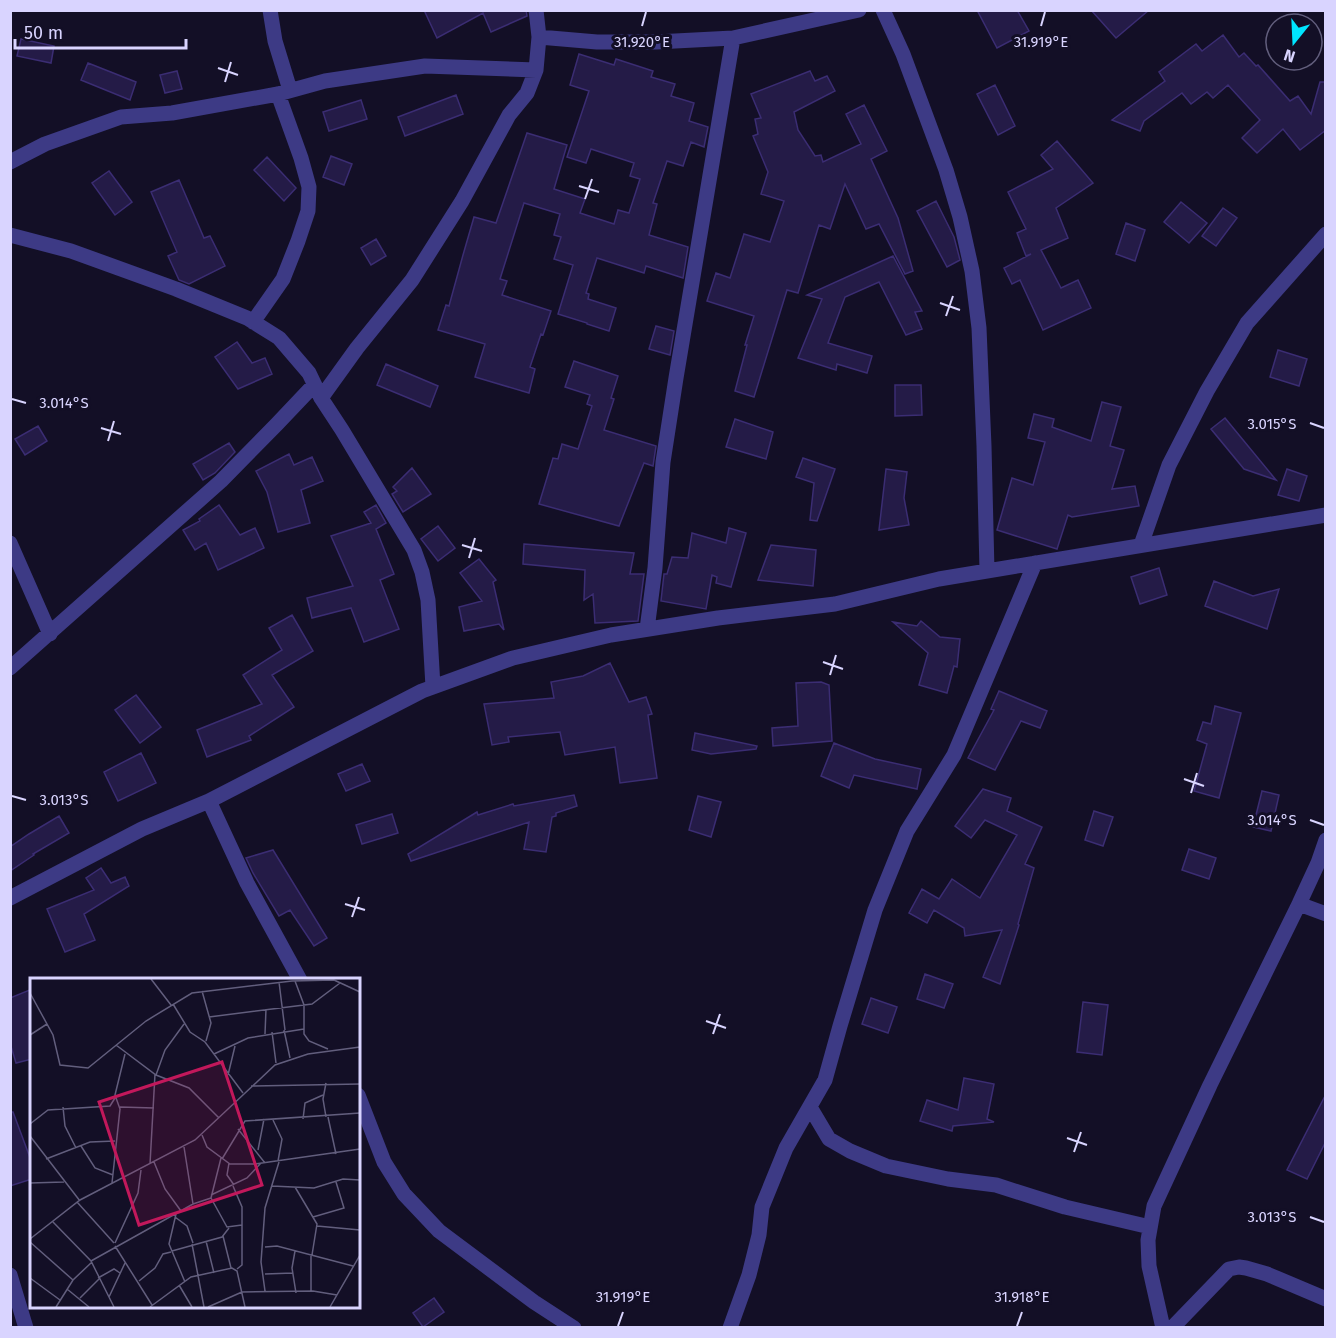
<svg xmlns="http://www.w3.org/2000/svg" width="1336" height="1338" font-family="'Fira Sans',sans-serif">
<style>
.building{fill:#241b47;stroke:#3b2d73;stroke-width:1.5}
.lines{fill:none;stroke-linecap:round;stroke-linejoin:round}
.minor{stroke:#3d3a85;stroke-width:15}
.ticks{fill:none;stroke:#d9d4ff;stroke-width:2}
.inset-road{fill:none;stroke:#625e7d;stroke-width:1.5}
.view{fill:#c2185b;fill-opacity:0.15;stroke:#c2185b;stroke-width:3}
.inset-edge{fill:none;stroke:#d9d4ff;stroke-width:3}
.ticks-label{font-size:15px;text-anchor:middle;fill:#d9d4ff;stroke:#130f26;stroke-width:6;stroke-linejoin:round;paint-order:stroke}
</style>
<rect width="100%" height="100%" fill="#130f26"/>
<path class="building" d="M424,10H526L527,16L491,32L483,13L437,38Z
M977,10H1017L1029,31L997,48Z
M1091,10H1149L1116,38Z
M1223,35L1239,57L1244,53L1256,66L1258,65L1290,101L1298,96L1311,114L1320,82H1326V130L1300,150L1283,129L1257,153L1242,138L1260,120L1228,85L1213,98L1207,92L1191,104L1182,93L1144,121L1140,131L1112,120L1165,81L1159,72L1196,44L1202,51Z
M21,39L54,46L51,63L17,56Z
M579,54L614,65L616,59L653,71L651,77L675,84L671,96L694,103L689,121L708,127L704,147L691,142L683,166L667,161L653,203L657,204L649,235L688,247L683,278L646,266L644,273L597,258L586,293L589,294L588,299L616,308L609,331L587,324V323L558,314L573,265L554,259L561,237L554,235L560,214L524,203L500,279L507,281L502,295L551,311L543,335L541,334L530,367L535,369L529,393L475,377L485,344L438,330L446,305L449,306L463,255L474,217L496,223L527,133L567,145L554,189L585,199L580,213L614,224L618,210L629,213L640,179L630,176L634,163L591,149L586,163L567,157L589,91L570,85Z
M88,63L136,82L130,100L81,80Z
M177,71L182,89L165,93L160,75Z
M810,71L815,81L827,76L835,91L794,112L798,130L815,156L821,155L823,162L861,144L846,114L864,105L887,151L871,159L898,218L913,271L905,274L879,224L866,229L845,184L830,229L819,225L798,293L787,290L754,397L735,391L747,345H745L754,316L707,301L716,273L730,278L744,234L770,242L784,201L761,194L768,172L753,136L758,134L755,119L761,118L751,94Z
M995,85L1015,126L998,135L977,94Z
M456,95L463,114L405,136L398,117Z
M361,100L367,119L329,131L323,112Z
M1057,141L1093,183L1056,208L1068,238L1041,250L1061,288L1078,280L1091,308L1043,330L1020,280L1012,284L1004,268L1031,254L1026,256L1017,233L1026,229L1008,192L1053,169L1041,155Z
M331,156L352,164L344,185L323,177Z
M267,157L296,188L284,201L254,170Z
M109,171L132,202L115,215L92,183Z
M179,180L204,238L210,236L225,266L189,284L179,280L168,256L177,252L151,192Z
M936,201L954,237L960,260L947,267L917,211Z
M1181,202L1207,223L1189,243L1164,222Z
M1223,208L1237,218L1216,246L1202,236Z
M1126,223L1145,230L1135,261L1116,254Z
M376,239L386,256L371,265L361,248Z
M893,256L922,311L915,312L922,329L906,335L879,282L845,297L828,343L872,356L867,373L837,364L836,370L798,358L822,299L807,295Z
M656,326L674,331L670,355L649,349Z
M237,342L252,363L265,358L272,374L238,389L215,357Z
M1278,350L1307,359L1299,386L1270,377Z
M574,361L618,376L611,398L614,399L604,430L656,446L653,466L644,463L619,526L539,504L553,458L558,459L562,444L578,449L592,406L587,404L590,395L565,387Z
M386,364L438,386L430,407L377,385Z
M895,385H921L922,415L895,416Z
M1102,402L1121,407L1110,446L1124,450L1112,489L1135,486L1139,506L1072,517L1068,515L1057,549L997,530L1012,478L1033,485L1045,442L1028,438L1034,414L1054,419L1052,427L1091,441Z
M1225,418L1276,480L1244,469L1211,429Z
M735,419L773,432L766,459L726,447Z
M38,426L47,441L25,455L15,439Z
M229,443L235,452L215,473L203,480L193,464Z
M289,454L294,465L312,457L323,481L301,490L310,523L278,532L267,492L256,471Z
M803,458L835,469L817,521L810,520L814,483L796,477Z
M412,468L431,494L403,512L392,494L397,491L393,487Z
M886,469L907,472L904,498L909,525L879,530Z
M1287,469L1307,476L1299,501L1278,495Z
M219,505L240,535L255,528L264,548L218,570L206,543L195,550L183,530L200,521L199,519Z
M376,505L386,523L376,529L394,574L380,580L399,629L364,642L351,608L312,618L307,598L353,586L331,536L371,523L364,512Z
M438,526L455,548L438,561L421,539Z
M729,528L746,533L731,587L716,583L717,577L712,575L706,609L661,601L664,574H667L672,557L688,558L692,533L726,543Z
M524,544L634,553L630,574H644L638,621L595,623L593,594L584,600L585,570L523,564Z
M771,545L816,550L813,586L758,580Z
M479,559L496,580L493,582L504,630L499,624L464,631L459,607L482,601L460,573Z
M1159,568L1167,595L1140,604L1131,577Z
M1214,581L1253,596L1279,589L1267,629L1205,606Z
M292,615L313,651L272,675L294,707L249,736L251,740L207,757L197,730L262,704L243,675L282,650L269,628Z
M921,621L940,637L960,639L957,667L954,666L947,693L919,685L928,653L893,622L917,626Z
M610,663L629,702L646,697L652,714L648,715L657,778L620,783L615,747L565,755L560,732L508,737L509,742L492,745L484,704L554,698L551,682L583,676Z
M821,682L829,685L832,741L773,746L772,728L798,726L796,683Z
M999,691L1047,711L1040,728L1021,721L995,770L968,758L994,710L991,709Z
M136,695L161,727L140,743L115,710Z
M1215,706L1241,713L1219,798L1194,791L1207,744L1197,740L1203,722L1211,724Z
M695,733L757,746L756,749L711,754L692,750Z
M834,743L875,759L921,769L917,789L854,775L849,788L821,776Z
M141,753L156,783L118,801L104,772Z
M362,764L370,781L346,791L338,774Z
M983,789L1011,798L1007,811L1042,827L1025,864L1034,868L1018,924L1019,925L1000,984L983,977L1002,930L965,936L964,928L934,910L927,923L909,913L922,889L939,899L952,879L980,898L1017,835L985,820L971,838L955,826Z
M1262,791L1279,795L1271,831L1253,827Z
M574,795L577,806L556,813V816L552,817L546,852L524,849L529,822L411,861L408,854L477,812L478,815L513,804L514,806Z
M698,796L721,802L711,837L689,830Z
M1094,811L1113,817L1103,846L1085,840Z
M392,814L398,833L362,844L356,825Z
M59,816L69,833L33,854L34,855L10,871V847L29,834Z
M1189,849L1216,858L1209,879L1182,870Z
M273,850L327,938L314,946L290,910L279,916L253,873L246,858Z
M101,868L111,883L125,877L129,886L84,914L95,940L65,952L47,909L94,890L86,878Z
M925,974L953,984L944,1008L917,999Z
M32,989V1059L16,1063L10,1043V998Z
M871,998L897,1007L888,1033L862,1024Z
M1083,1002L1108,1005L1102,1055L1077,1052Z
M964,1078L994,1084L987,1119L994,1122L953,1126L952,1131L920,1121L927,1100L958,1110Z
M1326,1094V1141L1307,1179L1287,1170Z
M10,1112H13L32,1163V1179L10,1186Z
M434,1298L444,1312L423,1327L413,1313Z"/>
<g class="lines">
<path class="minor" d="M270,10L275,41L290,90
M883,10L903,54L946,170L960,217L972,271L979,328L984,446L987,571
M539,37L597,42H656L733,38L859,10
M10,162L45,144L121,117L172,113L278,94L325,81L425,66L536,70
M10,235L71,251L176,289L247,318L279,338L309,373L321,398L342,430L414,550L422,572L428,600L433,687
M253,322L283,279L298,241L308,211L309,187L301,158L278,94
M321,398L357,348L412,280L462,201L509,115L527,93L536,70L539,37L536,10
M10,543L50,634
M1141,545L1169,465L1207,391L1247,323L1326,234
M647,629L655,568L663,462L676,378L733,38
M10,668L221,481L277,424L314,385
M209,801L247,883L300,980
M10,898L142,829L209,801L422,691L513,658L611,635L718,618L835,604L939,579L1326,515
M1299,904L1326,914
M358,1095L384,1162L404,1194L439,1231L534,1302L574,1328
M810,1107L829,1139L850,1151L886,1166L948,1179L996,1185L1065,1207L1150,1227
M10,1275L26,1328
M730,1328L749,1275L759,1235L762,1207L786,1148L825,1080L840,1026L875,910L907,831L954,755L1035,563
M1163,1328L1149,1266L1148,1240L1154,1206L1210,1085L1299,904L1318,863L1326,840
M1172,1328L1229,1269L1239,1267L1246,1268L1267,1274L1326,1299"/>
</g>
<path class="ticks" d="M642,26L646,12M1041,26L1045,12M218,68L238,75M225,82L231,62M579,186L599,192M585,199L592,179M940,303L960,310M946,316L953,296M12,399L26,403M1310,423L1324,428M101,428L121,434M108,441L114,421M462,545L482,551M469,558L475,538M823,662L843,669M830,675L836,655M1184,779L1204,786M1191,793L1197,773M12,796L26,800M1310,820L1324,825M345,904L365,910M352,917L359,897M706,1021L726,1028M713,1034L720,1014M1067,1138L1087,1145M1074,1152L1081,1132M1310,1217L1324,1222M618,1326L623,1312M1017,1326L1022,1312"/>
<g transform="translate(30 978)">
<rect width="330" height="330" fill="#130f26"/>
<path class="inset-road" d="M121,1L141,27M304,2L330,14M265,3L274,27V56L279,63L298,71M249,4L255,52M172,13L181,45L176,63M0,15L23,57L30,87L58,90L116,43L162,15L262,3L304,2M143,26L160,54L175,64L213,115M179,39L282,26L310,5M254,52L260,80M242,54L246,85M235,56L236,31M0,57L17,46M86,67L126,97L159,110L189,140M184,76L218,60L274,51M126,97L135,72L154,46M198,97L205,68M296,105L293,121L296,139M221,108L330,106M33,129L35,148L46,170M90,129L124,130M298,139L306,176M273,141L275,125L293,117M243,142L252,161L248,183M0,146L18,132L80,128L85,120M208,151L235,185M172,157L177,169L200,186H225L330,171M0,158L50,223M51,168L65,190L83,197M154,169L163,226M228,172L234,141M191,180L181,220L197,249L212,247M16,181L60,164L85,163M192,181L215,143L330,135M124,184L135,211L151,233M199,185L197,197L204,207M120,186L125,96M0,205L34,204M82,205L90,131L85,117L95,76M203,208L212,229V287L207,291M242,208L284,210L313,201L330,202M265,209L287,246L282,277M181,217L217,200L231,185M47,224L84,265M146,236L139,266L155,304M145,239L157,248L163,265M283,239L314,230L306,204M23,244L61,283L84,329M287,248L330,252M193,258L201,290M0,261L50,222L165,162L245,87L278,76L330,69M176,263L184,295M0,264L43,302M85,265L108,215L111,192M162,266L174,329M85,268L122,327M235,269L247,268L323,288M142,273L192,259L199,250M265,273L262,290L266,315M61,283L163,226L181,220M330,283V304M235,296L263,295M0,300L30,322M68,300L84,291L90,295M109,303L125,290L133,276L141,274M149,307L162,329M37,311L59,329M235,313L231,284L235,230L249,184M281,313V277M212,314L283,313L307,317M79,319L95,285M50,320L69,301M26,329L43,302L62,284M120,329L161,299L202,290L207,293L215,329M178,329L212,314M300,329L330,277"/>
<path class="view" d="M192,84L232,207L109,247L69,124Z"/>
<rect width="330" height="330" class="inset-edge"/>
</g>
<g class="ticks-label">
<text x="642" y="47">31.920°E</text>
<text x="1041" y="47">31.919°E</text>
<text x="64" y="408">3.014°S</text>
<text x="1272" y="429">3.015°S</text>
<text x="64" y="805">3.013°S</text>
<text x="1272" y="825">3.014°S</text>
<text x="1272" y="1222">3.013°S</text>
<text x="623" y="1302">31.919°E</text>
<text x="1022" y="1302">31.918°E</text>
</g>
<rect width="1336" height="1338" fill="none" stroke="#d9d4ff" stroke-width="24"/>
<g transform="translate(1294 42) rotate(198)"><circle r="28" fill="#130f26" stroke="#625e7d" stroke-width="1.5"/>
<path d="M0-4.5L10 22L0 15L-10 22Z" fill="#00e5ff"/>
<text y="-9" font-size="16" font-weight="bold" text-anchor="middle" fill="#d9d4ff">N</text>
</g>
<path d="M15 39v9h171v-9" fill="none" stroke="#d9d4ff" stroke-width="3"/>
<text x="24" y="39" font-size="18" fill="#d9d4ff" stroke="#130f26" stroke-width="4.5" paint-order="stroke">50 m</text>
</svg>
